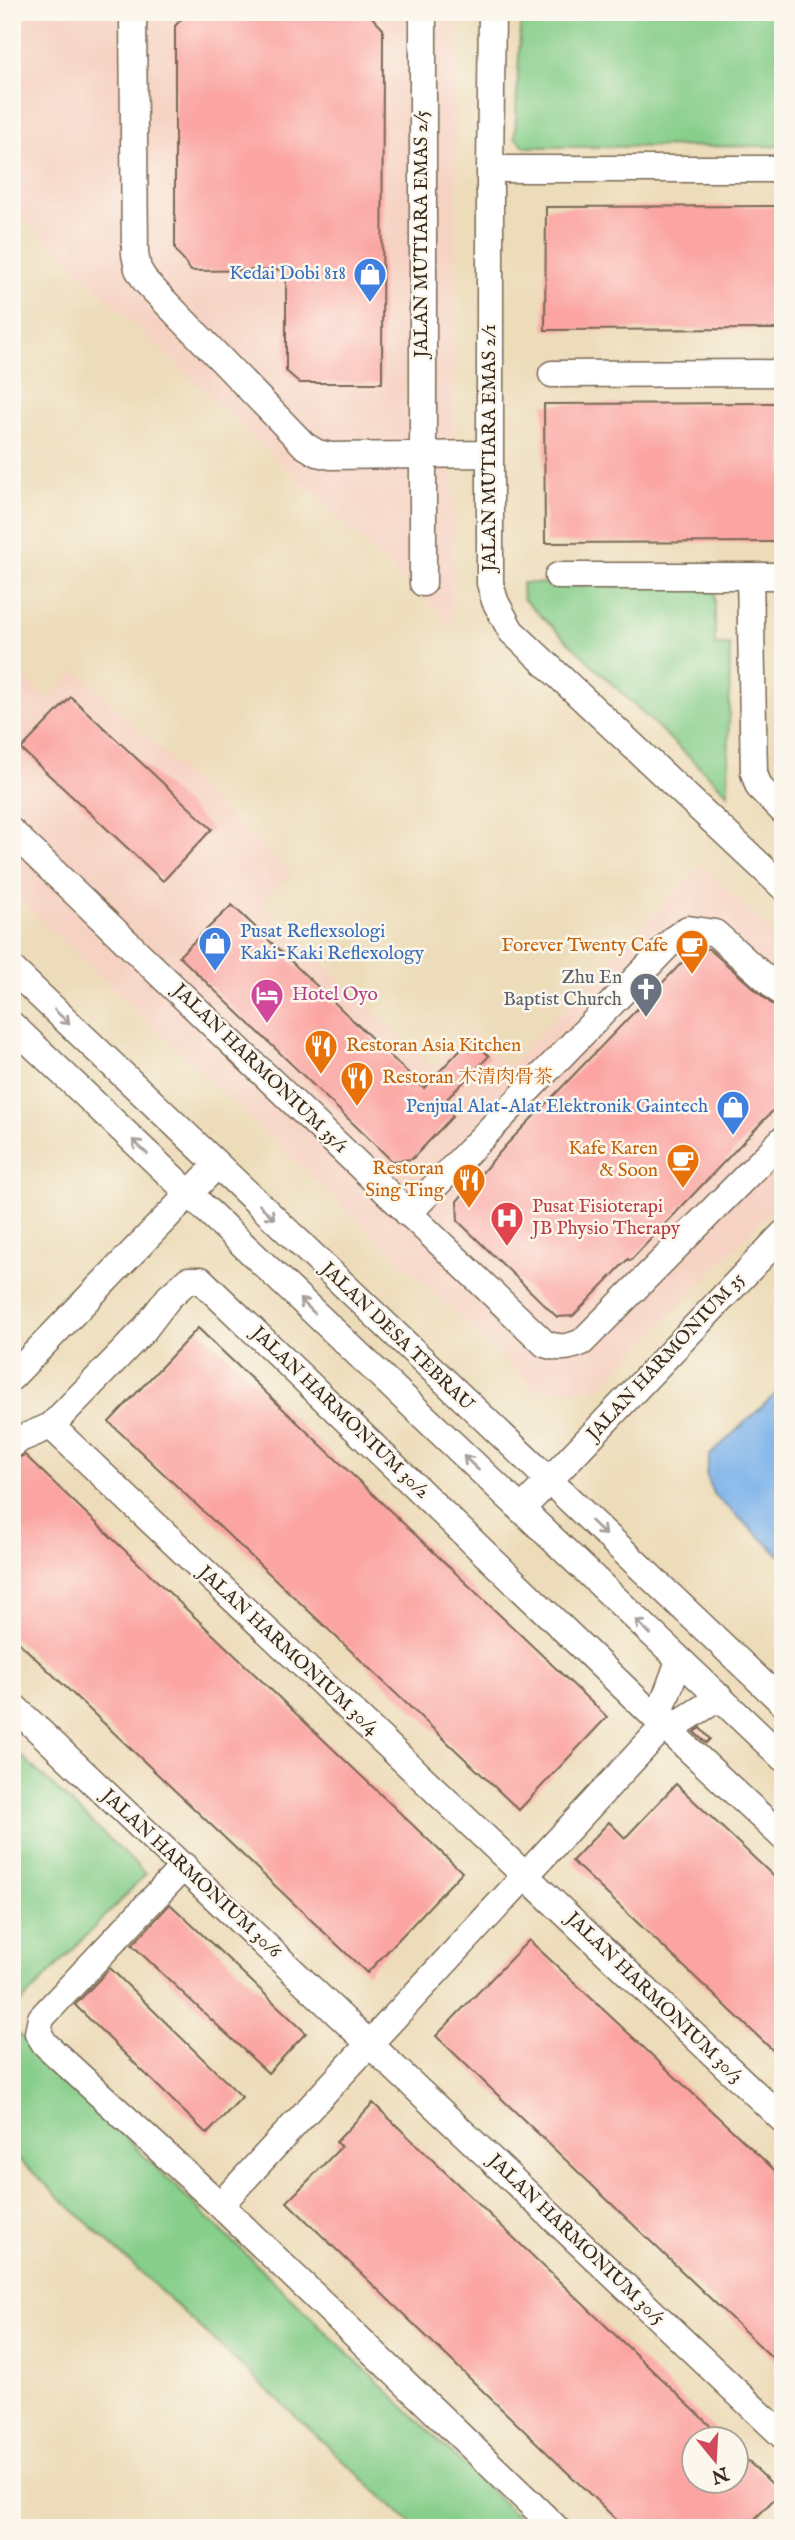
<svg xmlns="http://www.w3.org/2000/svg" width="795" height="2540" font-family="'IM FELL English','Noto Serif SC',serif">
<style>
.built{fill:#f6d2c3}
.green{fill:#86ce8a;stroke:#607c54;stroke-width:2}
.water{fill:#7bb2ea;stroke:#5b6e84;stroke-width:2}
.building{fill:#fba4a2}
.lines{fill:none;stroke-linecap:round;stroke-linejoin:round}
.minor-casing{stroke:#796854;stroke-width:29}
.minor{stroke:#fff;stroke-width:26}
.oneway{stroke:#a79f9a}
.labels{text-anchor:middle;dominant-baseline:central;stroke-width:5;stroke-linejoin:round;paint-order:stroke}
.street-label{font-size:19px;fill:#3b2a1e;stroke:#fbf7ec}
.shop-label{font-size:19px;fill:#366cbe;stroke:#fbf7ec;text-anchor:end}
.food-label{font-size:19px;fill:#c56008;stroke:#fbf7ec;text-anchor:end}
.worship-label{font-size:19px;fill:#5b616d;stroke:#fbf7ec;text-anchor:end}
.hotel-label{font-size:19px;fill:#b23c85;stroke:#fbf7ec;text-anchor:start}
.health-label{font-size:19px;fill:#be3a42;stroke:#fbf7ec;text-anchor:start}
</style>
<rect width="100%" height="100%" fill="#fbf7ec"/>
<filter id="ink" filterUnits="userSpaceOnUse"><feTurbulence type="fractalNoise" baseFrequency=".0143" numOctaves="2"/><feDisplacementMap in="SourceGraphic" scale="14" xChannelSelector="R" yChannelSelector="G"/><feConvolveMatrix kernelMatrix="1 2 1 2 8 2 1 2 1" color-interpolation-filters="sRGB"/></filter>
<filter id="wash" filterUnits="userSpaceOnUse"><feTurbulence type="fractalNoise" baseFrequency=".00686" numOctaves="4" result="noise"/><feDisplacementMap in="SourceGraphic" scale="28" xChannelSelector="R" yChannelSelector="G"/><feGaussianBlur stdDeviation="1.57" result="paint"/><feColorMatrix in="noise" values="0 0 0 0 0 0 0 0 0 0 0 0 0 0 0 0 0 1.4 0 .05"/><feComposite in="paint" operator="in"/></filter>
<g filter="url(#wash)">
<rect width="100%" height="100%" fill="#eddcb9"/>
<path class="built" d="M12,12H457L451,625L25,220L12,233Z
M12,665L48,699L76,670L290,873L261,905L434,1068L470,1031L508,1067L701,865L783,943V1198L600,1388L538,1391L12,893Z"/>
<path class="green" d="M521,12H783V146L526,147L515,138Z
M522,583L715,588V645H730L728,794L523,599Z
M12,1747L146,1874L12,2012Z
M12,2028L529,2528H416L12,2153Z"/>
<path class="water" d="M783,1387V1558L713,1494L706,1473L710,1455Z"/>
<g id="blocks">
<path class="building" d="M367,12L383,29L382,383H300L286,371V270L191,271L175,249V26L187,13Z
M783,206V329L545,330L546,207Z
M783,403V542L545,543L544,404Z
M71,697L212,829L163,881L21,749Z
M232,905L424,1088L471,1038L489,1056L441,1105L453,1116L412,1159L392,1161L179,956Z
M696,948L709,949L783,1014V1100L630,1261L628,1259L573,1316L557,1317L458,1221L457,1201L507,1144Z
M198,1328L607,1717L519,1810L109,1422Z
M25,1455L462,1872L367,1973L12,1636V1460Z
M700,1728L710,1739L706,1743L694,1732Z
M676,1784L783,1885V2060L572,1861L609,1822L625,1838Z
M170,1904L306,2033L268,2073L132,1945Z
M529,1940L783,2178V2368L436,2036Z
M110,1968L242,2097L207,2134L75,2005Z
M373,2103L724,2439H694V2481H736V2450L781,2492L746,2528H625L287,2202L341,2147L336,2142Z"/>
</g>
</g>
<g filter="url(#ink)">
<use href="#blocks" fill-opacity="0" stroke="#796854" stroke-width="2"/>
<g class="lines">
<defs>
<path id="minor" d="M133,12L135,254L138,269L146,282L304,445L317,453L331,456L489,454
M423,12V583
M492,12L490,169V583L495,601L511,631L783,887
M490,169H783
M552,374L783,373
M558,576H783
M750,576L754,773L759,787L783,811
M12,832L545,1344C559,1349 568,1348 582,1342L783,1139
M12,969L783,1703
M12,1025L783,1758
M408,1214L675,938L688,929L715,933L783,994
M12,1377L217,1165
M51,1426L783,2120
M12,1445L20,1439L51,1426L143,1331L169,1297L188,1280H201L664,1726L783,1837
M521,1510L783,1234
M12,1705L783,2436
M664,1726L662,1707L679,1661
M184,1866L41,2018L38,2033L45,2044L220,2205L556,2528
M220,2205L664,1726L679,1723L720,1697"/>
</defs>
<use href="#minor" class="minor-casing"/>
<use href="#minor" class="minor"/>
</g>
<defs><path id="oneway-shaft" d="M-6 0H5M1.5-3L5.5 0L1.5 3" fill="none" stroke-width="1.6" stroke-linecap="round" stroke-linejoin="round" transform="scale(1.75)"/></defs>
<g class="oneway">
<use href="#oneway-shaft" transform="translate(62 1017) rotate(44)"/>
<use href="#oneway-shaft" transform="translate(140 1147) rotate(-136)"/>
<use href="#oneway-shaft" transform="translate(267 1212) rotate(44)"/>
<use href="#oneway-shaft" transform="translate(307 1306) rotate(-136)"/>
<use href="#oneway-shaft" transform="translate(471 1463) rotate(-136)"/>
<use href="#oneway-shaft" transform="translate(598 1528) rotate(44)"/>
<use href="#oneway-shaft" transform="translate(643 1627) rotate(-136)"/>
</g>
</g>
<defs>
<symbol id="shop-pin" viewBox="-11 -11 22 30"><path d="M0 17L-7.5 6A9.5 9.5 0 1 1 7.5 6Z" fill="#3f7fe0" stroke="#fbf7ec"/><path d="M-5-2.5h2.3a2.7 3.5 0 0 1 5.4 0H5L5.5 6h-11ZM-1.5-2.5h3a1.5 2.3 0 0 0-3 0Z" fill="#fff"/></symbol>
<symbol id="cafe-pin" viewBox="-11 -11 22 30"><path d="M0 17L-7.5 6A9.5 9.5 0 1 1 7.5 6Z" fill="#e8710a" stroke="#fbf7ec"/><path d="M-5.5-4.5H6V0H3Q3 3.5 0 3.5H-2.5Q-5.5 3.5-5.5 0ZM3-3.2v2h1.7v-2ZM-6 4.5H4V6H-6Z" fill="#fff"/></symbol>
<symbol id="church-pin" viewBox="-11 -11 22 30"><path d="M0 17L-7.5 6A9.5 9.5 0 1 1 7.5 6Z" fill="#6b7280" stroke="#fbf7ec"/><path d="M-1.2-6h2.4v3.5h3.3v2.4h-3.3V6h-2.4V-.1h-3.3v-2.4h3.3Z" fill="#fff"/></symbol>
<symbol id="hotel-pin" viewBox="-11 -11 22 30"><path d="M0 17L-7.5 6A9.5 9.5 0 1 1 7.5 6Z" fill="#d1479c" stroke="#fbf7ec"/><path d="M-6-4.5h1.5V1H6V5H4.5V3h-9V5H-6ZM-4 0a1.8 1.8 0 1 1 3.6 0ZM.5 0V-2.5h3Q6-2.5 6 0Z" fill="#fff"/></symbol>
<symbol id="restaurant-pin" viewBox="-11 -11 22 30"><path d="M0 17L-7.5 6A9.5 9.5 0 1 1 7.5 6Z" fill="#e8710a" stroke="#fbf7ec"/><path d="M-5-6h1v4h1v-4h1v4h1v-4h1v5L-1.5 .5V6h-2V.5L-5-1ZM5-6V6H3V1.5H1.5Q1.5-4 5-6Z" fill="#fff"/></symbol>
<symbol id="hospital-pin" viewBox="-11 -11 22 30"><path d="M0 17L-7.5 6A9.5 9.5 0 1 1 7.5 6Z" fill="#e0444e" stroke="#fbf7ec"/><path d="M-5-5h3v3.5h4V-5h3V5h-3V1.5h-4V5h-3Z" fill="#fff"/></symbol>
</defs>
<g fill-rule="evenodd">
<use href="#shop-pin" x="351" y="255" width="38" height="52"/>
<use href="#shop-pin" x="196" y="924" width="38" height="52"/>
<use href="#cafe-pin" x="673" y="927" width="38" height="52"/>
<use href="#church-pin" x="627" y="970" width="38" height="52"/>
<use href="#hotel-pin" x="248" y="976" width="38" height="52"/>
<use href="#restaurant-pin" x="302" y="1027" width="38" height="52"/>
<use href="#restaurant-pin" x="338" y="1059" width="38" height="52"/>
<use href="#shop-pin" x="714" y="1088" width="38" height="52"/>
<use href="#cafe-pin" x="664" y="1141" width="38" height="52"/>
<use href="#restaurant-pin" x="450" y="1161" width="38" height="52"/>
<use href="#hospital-pin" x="488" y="1199" width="38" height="52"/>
</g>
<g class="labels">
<g class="street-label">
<text transform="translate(422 234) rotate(-90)">JALAN MUTIARA EMAS 2/5</text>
<text transform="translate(490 448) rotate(-90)">JALAN MUTIARA EMAS 2/1</text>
<text transform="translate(260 1069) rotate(44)">JALAN HARMONIUM 35/1</text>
<text transform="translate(397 1337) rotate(44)">JALAN DESA TEBRAU</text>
<text transform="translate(666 1357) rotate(-47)">JALAN HARMONIUM 35</text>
<text transform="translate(340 1413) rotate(44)">JALAN HARMONIUM 30/2</text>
<text transform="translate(288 1651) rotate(43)">JALAN HARMONIUM 30/4</text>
<text transform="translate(191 1874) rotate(43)">JALAN HARMONIUM 30/6</text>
<text transform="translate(654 1998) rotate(44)">JALAN HARMONIUM 30/3</text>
<text transform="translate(576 2240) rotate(44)">JALAN HARMONIUM 30/5</text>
</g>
<g class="shop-label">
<text x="346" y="274">Kedai Dobi 818</text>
<text x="240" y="932" text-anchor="start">Pusat Reflexsologi<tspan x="240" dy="22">Kaki-Kaki Reflexology</tspan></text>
<text x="708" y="1107">Penjual Alat-Alat Elektronik Gaintech</text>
</g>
<g class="food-label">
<text x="668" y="946">Forever Twenty Cafe</text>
<text x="346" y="1046" text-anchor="start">Restoran Asia Kitchen</text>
<text x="382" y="1078" text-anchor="start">Restoran 木清肉骨茶</text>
<text x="658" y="1149">Kafe Karen<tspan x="658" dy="22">&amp; Soon</tspan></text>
<text x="444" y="1169">Restoran<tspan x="444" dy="22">Sing Ting</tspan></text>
</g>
<g class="worship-label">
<text x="622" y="978">Zhu En<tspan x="622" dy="22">Baptist Church</tspan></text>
</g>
<g class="hotel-label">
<text x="292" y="995">Hotel Oyo</text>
</g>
<g class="health-label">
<text x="532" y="1207">Pusat Fisioterapi<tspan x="532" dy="22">JB Physio Therapy</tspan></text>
</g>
</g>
<rect width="795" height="2540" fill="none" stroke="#fbf7ec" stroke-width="42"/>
<g transform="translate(715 2460) rotate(162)"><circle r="33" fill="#fbf7ec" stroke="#aea59a" stroke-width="2"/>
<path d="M0-5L12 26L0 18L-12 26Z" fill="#d1495b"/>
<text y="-10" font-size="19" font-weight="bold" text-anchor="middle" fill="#3b2a1e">N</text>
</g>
</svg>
